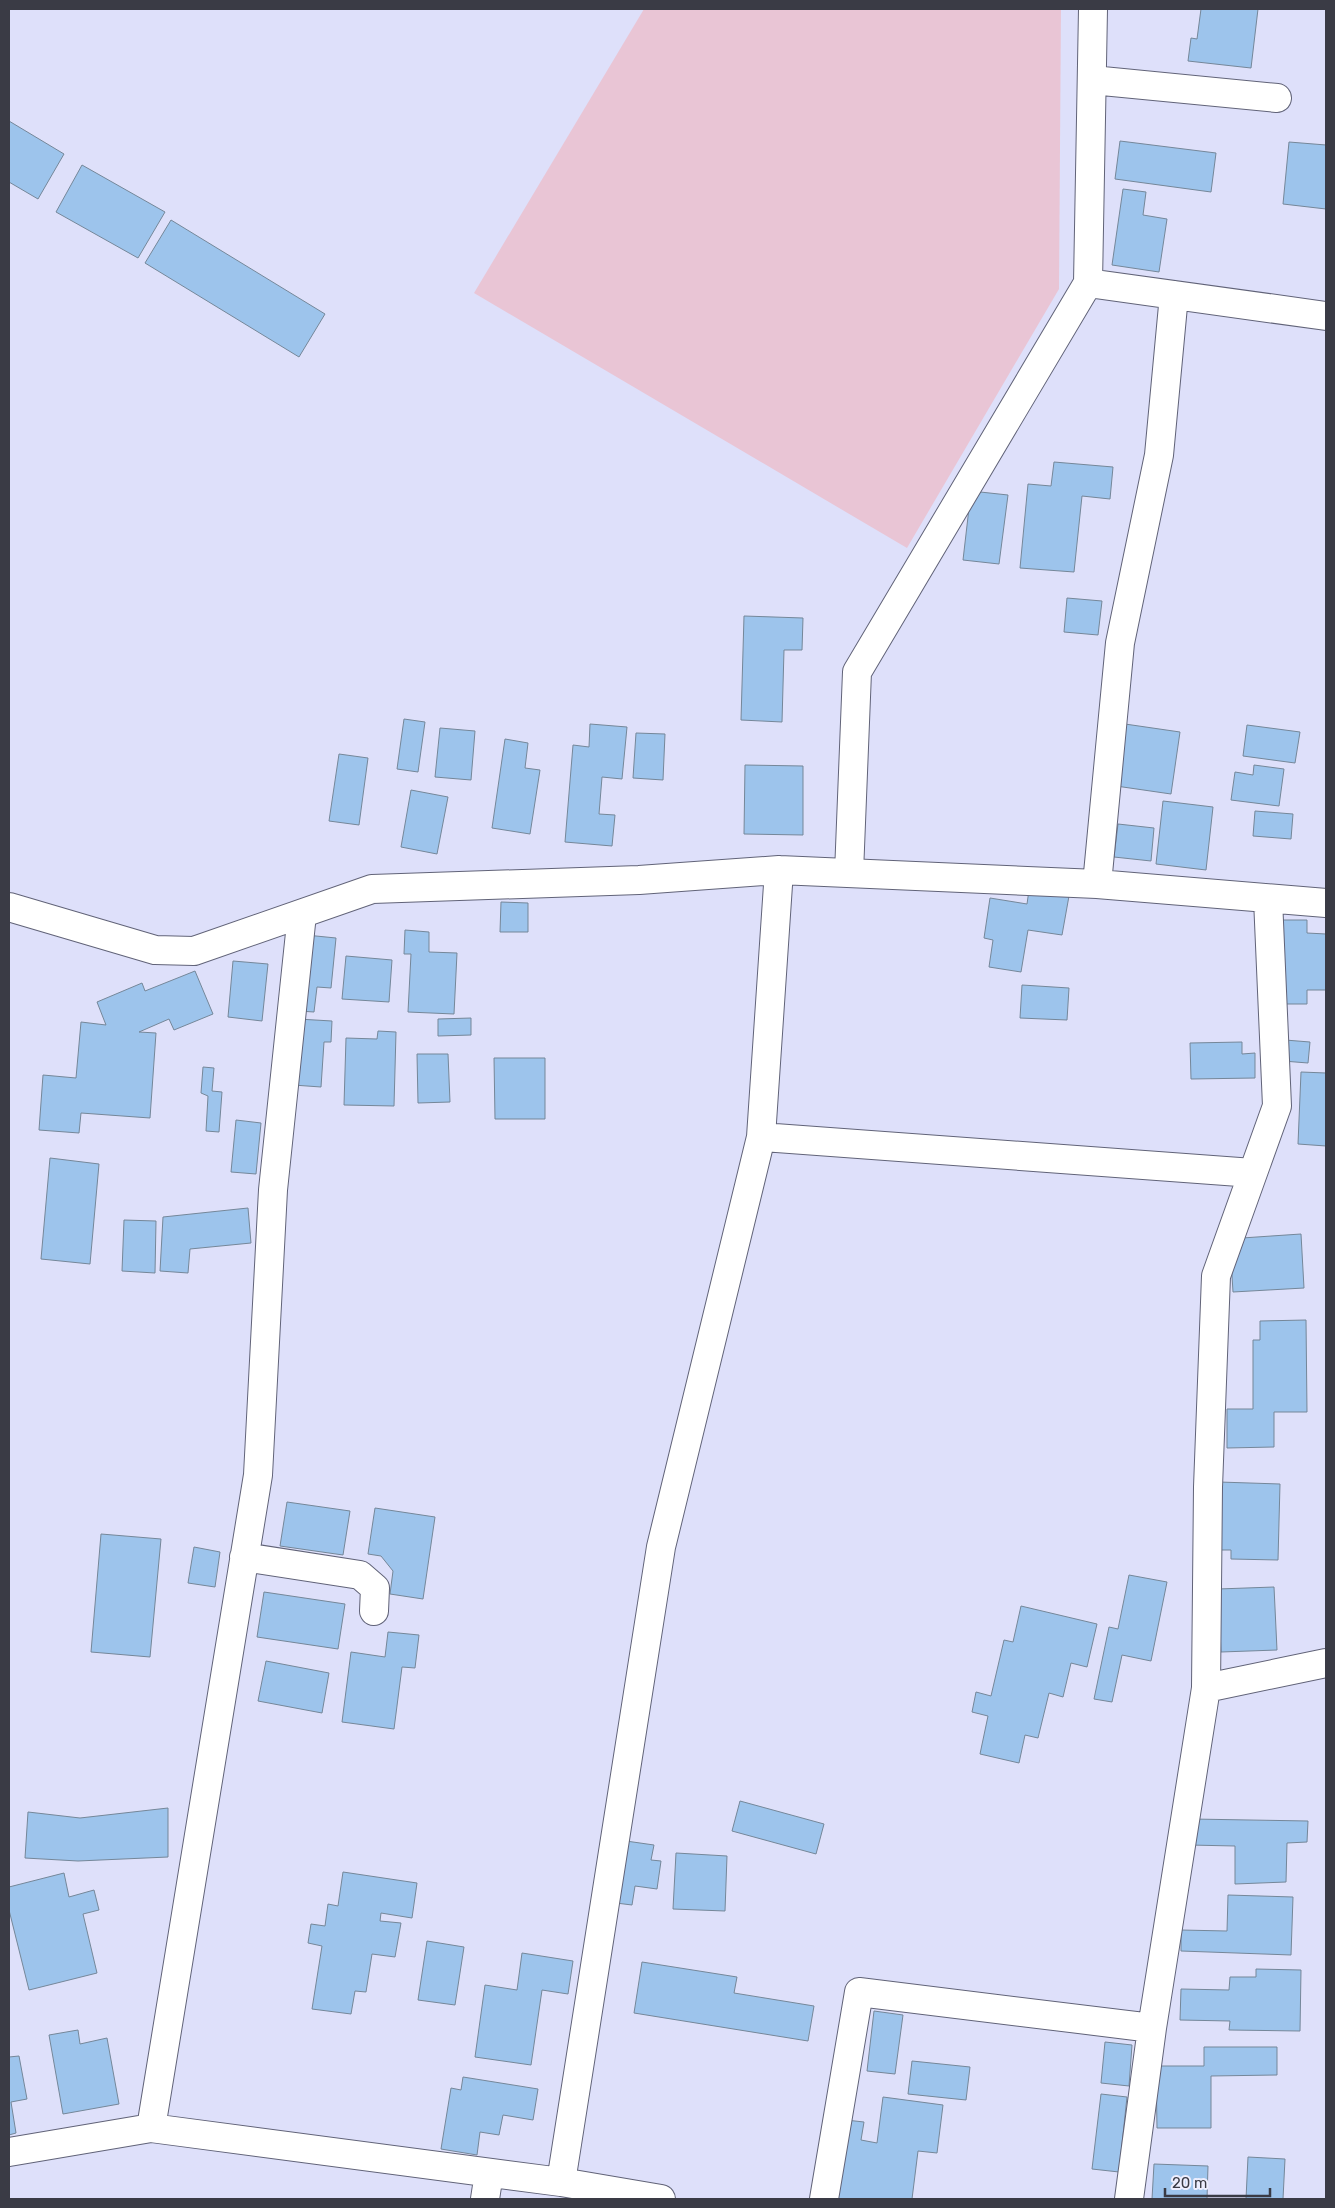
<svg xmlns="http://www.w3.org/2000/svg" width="1335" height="2208" font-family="Rubik,sans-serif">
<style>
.garden{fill:#e9c5d5}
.building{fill:#9dc4ec;stroke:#758799}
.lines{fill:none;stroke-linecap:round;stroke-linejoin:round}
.street-casing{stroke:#616378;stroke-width:30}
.street{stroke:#fff;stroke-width:28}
</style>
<rect width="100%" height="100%" fill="#dee0fa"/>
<path class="garden" d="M644,9H1061L1059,289L907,548L474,293Z"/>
<path class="building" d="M1201,9H1258L1251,68L1188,61L1191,38L1197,39Z
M9,121L64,154L38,199L9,182Z
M1120,141L1216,153L1211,192L1115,179Z
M1289,142L1326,145V209L1283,204Z
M82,165L165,212L138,258L56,212Z
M1123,189L1146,192L1143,215L1167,219L1159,272L1112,265Z
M171,220L325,314L299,357L145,263Z
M1054,462L1113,467L1110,499L1082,496L1074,572L1020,568L1028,484L1051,486Z
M971,491L1008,495L999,564L963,560Z
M1067,598L1102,601L1098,635L1064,632Z
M744,616L803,618L802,650H784L782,722L741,720Z
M404,719L425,722L418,772L397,769Z
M590,724L627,727L622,779L602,777L599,814L615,815L612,846L565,842L573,745L589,747Z
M1125,724L1180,732L1171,794L1116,786Z
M1247,725L1300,732L1295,763L1243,756Z
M440,728L475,731L471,780L435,777Z
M636,733L665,734L663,780L633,778Z
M505,739L528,743L525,768L540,770L530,834L492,828Z
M339,754L368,758L359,825L329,821Z
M745,765L803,766V835L744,834Z
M1254,765L1284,769L1279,806L1231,800L1235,772L1253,775Z
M411,790L448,797L437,854L401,847Z
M1163,801L1213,807L1206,870L1156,864Z
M1255,811L1293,814L1291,839L1253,836Z
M1118,824L1154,828L1151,861L1114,857Z
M1029,890L1069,896L1062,935L1028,930L1021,972L989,967L993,940L984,938L990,898L1027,904Z
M501,902L528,903V932H500Z
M1281,920H1307V933L1326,934V990H1307V1004H1280Z
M405,930L429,932V952L457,953L454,1014L408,1012L411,954H404Z
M306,935L336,938L331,988L317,987L314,1012L299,1011Z
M346,956L392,960L389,1002L342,999Z
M233,961L268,964L262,1021L228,1017Z
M195,971L213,1014L174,1030L169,1019L139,1032L156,1033L150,1118L81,1113L79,1133L39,1130L43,1075L76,1078L81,1022L106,1025L97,1002L142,983L145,991Z
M1022,985L1069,988L1067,1020L1020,1018Z
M471,1018V1035L438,1036V1019Z
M298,1019L332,1021L331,1042H324L321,1087L293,1085Z
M378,1031L396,1032L394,1106L344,1105L346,1038L377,1039Z
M1285,1040L1310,1042L1308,1063L1283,1061Z
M1242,1042V1054L1255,1053V1078L1191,1079L1190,1043Z
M417,1054H448L450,1102L418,1103Z
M494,1058H545V1119H495Z
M203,1067L214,1068L212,1091L222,1092L219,1132L206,1131L208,1096L201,1093Z
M1301,1072L1326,1073V1146L1298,1144Z
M236,1120L261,1123L256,1174L231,1172Z
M50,1158L99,1164L90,1264L41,1259Z
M248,1208L251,1243L190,1249L188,1273L160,1271L163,1217Z
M124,1220L156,1221L155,1273L122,1271Z
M1301,1234L1304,1288L1233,1292L1231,1260L1242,1238Z
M1306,1320L1307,1412H1274V1447L1227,1448V1409H1253V1340H1260V1321Z
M1219,1482L1280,1484L1278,1560L1231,1559V1550H1218Z
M287,1502L350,1511L343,1555L280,1546Z
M375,1508L435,1517L423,1599L390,1594L393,1571L381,1556L368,1554Z
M101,1534L161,1539L150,1657L91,1652Z
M194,1547L220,1552L215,1587L188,1583Z
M1129,1575L1167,1582L1151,1661L1122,1655L1112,1702L1094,1699L1109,1627L1118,1629Z
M1274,1587L1277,1650L1221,1652L1218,1589Z
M264,1592L345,1604L338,1649L257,1637Z
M1021,1606L1097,1624L1087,1667L1071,1663L1063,1697L1049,1693L1038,1738L1025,1735L1019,1763L980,1754L988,1716L972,1712L976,1692L991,1696L1004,1640L1013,1642Z
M388,1632L419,1635L415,1668L402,1667L394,1729L342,1722L351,1652L385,1657Z
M266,1661L329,1673L322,1713L258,1701Z
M740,1801L824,1824L816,1854L732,1831Z
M168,1808V1857L78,1861L25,1858L28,1812L80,1818Z
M1192,1819L1308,1821L1307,1842L1287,1843L1286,1882L1235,1884V1846L1189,1845Z
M626,1841L654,1845L651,1860L661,1861L657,1889L635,1886L632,1905L616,1903Z
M676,1853L727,1856L725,1911L673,1909Z
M343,1872L417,1883L412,1918L381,1913L380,1921L401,1923L395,1957L372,1954L366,1992L355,1991L351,2014L312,2009L322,1946L308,1943L311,1924L325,1926L328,1904L338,1906Z
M64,1873L69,1897L94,1890L99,1910L83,1914L97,1973L29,1990L9,1910V1887Z
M1228,1895L1293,1897L1291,1955L1181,1951V1930L1227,1931Z
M427,1941L464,1947L455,2005L418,2000Z
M522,1953L573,1961L568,1994L542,1990L531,2065L475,2057L485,1985L517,1990Z
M642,1962L737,1977L734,1993L814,2006L808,2041L634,2013Z
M1256,1969L1301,1970L1300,2031L1229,2030L1230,2021L1180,2020L1181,1989L1229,1990L1230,1977H1256Z
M874,2011L903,2015L895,2074L867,2071Z
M78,2030L80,2044L107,2038L119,2104L63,2114L49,2035Z
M1105,2042L1132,2045L1129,2086L1101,2083Z
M1204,2047H1277V2075L1211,2076V2128H1157L1156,2066H1204Z
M19,2056L27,2099L11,2102L16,2133L9,2135V2057Z
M912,2061L970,2067L966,2100L908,2094Z
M463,2077L538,2089L533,2120L503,2115L499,2135L480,2132L477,2155L441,2149L451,2088L461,2090Z
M1101,2094L1127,2097L1119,2172L1092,2169Z
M883,2097L943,2105L937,2153L918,2151L912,2199H835L846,2120L864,2122L861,2140L877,2143Z
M1248,2157L1285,2159L1283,2199H1246Z
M1154,2164L1208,2166L1207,2199H1152Z"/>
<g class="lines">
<defs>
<path id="street" d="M1092,80L1277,98
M1088,283L1326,316
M849,873L857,672L1088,283L1093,9
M1097,884L1120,643L1159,455L1174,295
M9,907L155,950L194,951L372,889L639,880L779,870L1097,884L1326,903
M761,1137L1253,1173
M244,1557L360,1575L375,1588L374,1611
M1206,1688L1326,1663
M151,2128L258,1475L273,1190L302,914
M9,2152L151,2128L561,2182L661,2199
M561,2182L661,1547L761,1137L779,870
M485,2199L489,2173
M824,2199L859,1992L1152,2028
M1129,2199L1152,2028L1206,1688L1208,1487L1216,1276L1277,1106L1268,899"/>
</defs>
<use href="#street" class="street-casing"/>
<use href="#street" class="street"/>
</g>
<rect width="1335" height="2208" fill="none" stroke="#3a3b45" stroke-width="20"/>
<path d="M1165 2188v8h105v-8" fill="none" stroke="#3a3b45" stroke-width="2.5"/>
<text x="1172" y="2188" font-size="15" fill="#3a3b45" stroke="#edeefe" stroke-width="4" paint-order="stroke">20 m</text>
</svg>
